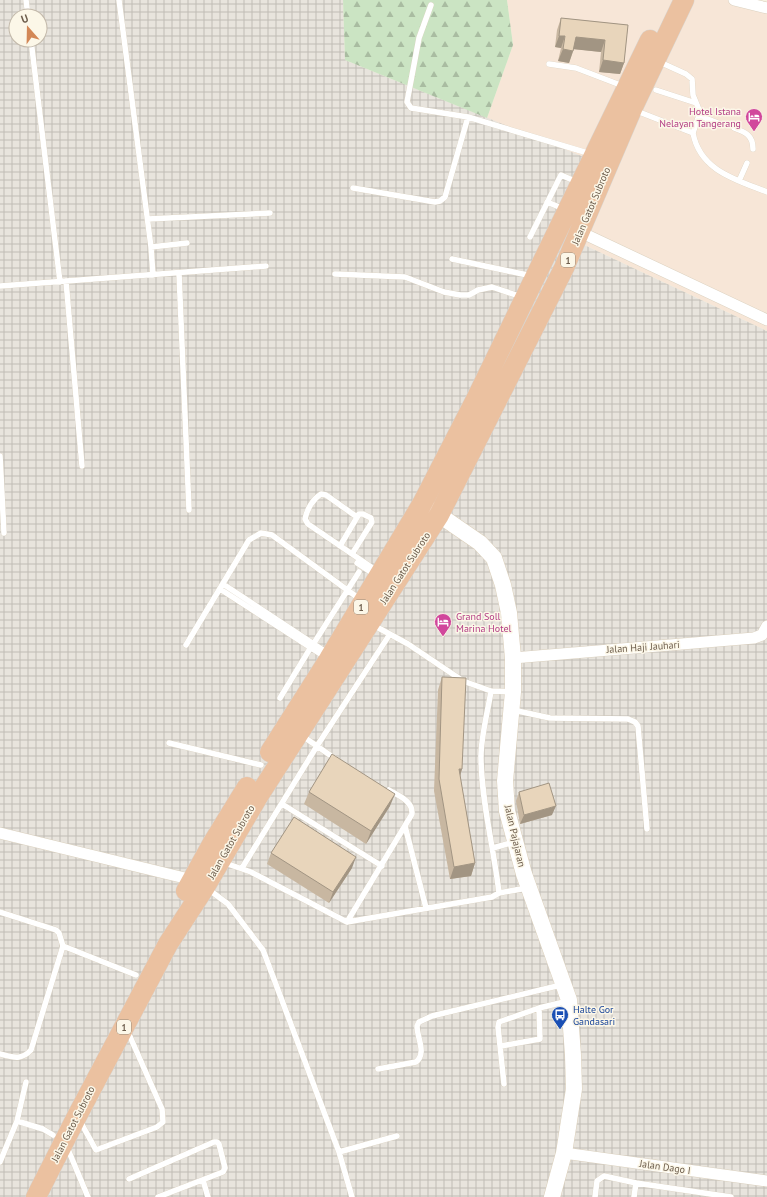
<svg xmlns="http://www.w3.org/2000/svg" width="767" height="1197" font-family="'PT Sans',sans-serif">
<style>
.commercial{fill:#f7e6d7}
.industrial{fill:url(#industrial-grid);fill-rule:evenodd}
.forest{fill:url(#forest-firs)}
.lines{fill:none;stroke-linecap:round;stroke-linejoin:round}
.lane-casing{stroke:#dbd1bf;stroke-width:6}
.street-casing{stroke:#dbd1bf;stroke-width:12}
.secondary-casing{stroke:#dcd0bb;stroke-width:17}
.highway-casing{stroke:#d9d5d0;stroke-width:21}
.lane{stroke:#fff;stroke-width:5.5}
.street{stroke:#fff;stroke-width:11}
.secondary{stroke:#fff;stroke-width:16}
.highway{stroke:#ebc1a0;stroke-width:20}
.wall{fill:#c8b7a1}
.shaded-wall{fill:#a29583}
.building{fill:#e8d5bb;stroke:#a29583}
.labels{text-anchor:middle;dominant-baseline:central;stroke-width:3;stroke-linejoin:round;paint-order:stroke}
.shield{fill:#fcf7e8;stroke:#988b7b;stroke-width:1}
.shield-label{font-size:9px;font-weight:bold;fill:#6d5d4c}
.hotel-label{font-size:10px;fill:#b23c85;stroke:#fcf7e8;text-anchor:end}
.street-label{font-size:10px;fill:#6d5d4c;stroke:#fcf7e8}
.transit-label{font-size:10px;fill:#164399;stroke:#fcf7e8;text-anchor:start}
</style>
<defs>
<pattern id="industrial-grid" width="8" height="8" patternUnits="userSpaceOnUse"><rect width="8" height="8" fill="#e8e4dd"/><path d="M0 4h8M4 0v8" fill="none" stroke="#c0bcb5"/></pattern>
<pattern id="forest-firs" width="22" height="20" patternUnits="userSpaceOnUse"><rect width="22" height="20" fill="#cbe4c3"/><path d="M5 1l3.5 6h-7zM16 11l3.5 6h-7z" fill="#a9bca1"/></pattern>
</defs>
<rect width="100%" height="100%" fill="#f8f4e2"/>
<path class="commercial" d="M507,0H745L767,7V331L578,242L487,118L513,45Z"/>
<path class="industrial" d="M0,0H343L345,60L611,168L578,242L767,331V1197H0ZM16,16H40V40H16Z"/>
<path class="forest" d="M343,0H507L513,45L487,118L345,60Z"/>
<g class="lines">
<defs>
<path id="lane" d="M26,0L28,16
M119,0L151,247L153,275
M431,5L419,38L407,102L411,108L468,117
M31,40L60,282
M549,64L576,68L623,86
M664,64L686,74L692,79L693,95L700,112L693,133
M656,90L696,103
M634,110L693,133C700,171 737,180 767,192
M700,116L718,123
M734,128C745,132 753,135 753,149
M739,181L747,163
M353,188L435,202L440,201L445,197L468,117L591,154
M547,202L564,209
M148,219L270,213
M530,237L561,175L577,182
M151,247L187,243
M452,259L532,276
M179,273L189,510
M335,274L405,277L444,292L460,295H469L478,290L492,287L522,297
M66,281L82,466
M0,286L266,266
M0,456L4,533
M357,517L326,495L321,494C313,499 307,509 305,519L308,524L377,571
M340,546L359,514H363L371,518L372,522L352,554
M357,563L375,575
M223,584L329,654
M220,589L325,657
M373,625L408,644L463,681L491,691L513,692
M314,643L359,572
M186,645L249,540L261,533L272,535L361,600
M491,691C488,711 480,740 481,760C482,805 494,849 499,893
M280,698L311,647
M513,710L550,718L628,719L635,722L638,726L647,829
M301,735L337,760
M169,743L261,765
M282,804L382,866
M405,826L426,908
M493,848L514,842
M222,862L251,872L347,922L492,897L499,893L527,888
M242,868L317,746L390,634
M208,889L228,904L263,950L339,1152L352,1197
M0,912L56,930L59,933L63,946L31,1050C21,1061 12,1057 0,1054
M347,922L412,814C413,801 399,796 389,790
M63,946L136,975
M501,1046L540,1039L539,1008
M378,1069L416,1062C427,1053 417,1038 417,1026L419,1022L432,1016L561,985
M504,1084L498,1027L499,1022L539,1008L568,1001
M17,1121L26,1082
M80,1121L96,1150L157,1127L163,1122L162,1109L128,1032
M67,1147L88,1197
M339,1152L397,1136
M0,1162L17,1121L43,1129L53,1135
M129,1179L214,1142H217L219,1144L225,1168L223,1172L158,1197
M203,1180L208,1197
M595,1197L597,1181L604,1176L636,1183
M634,1197L636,1183L731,1197"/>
<path id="street" d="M734,0L767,8
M576,230L767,320
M513,658L754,638L762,635L767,626
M0,833L193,880
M564,1153L767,1181"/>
<path id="secondary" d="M429,508L480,543L494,558L503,585L509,613L513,658V692L505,781L507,811L524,874L569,1000L573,1055L574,1089L564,1153L552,1197"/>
<path id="highway" d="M270,752L329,659L422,504L476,399L650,40
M186,891L212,844L247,787
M36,1197L77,1116L168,944L205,887L259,795L439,515L564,268L632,109L684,0"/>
</defs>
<use href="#lane" class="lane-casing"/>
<use href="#street" class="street-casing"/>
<use href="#secondary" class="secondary-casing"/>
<use href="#highway" class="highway-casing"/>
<use href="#lane" class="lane"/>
<use href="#street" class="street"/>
<use href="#secondary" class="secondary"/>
<use href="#highway" class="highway"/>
</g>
<path class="wall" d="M561,18L628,25L624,63L620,74L599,72L601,52L574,49L569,63L558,61L561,48L555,47L557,30Z
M442,677L462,769L460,776L475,863L471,876L450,879L434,791L438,690Z
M309,792L390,806L366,844L304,804Z
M519,792L552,815L520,824L516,801Z
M271,853L352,868L329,903L267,864Z"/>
<path class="shaded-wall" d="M559,36H565L561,48L555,47Z
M576,37L605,40L601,52L572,49Z
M563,49L573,51L569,63L558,61Z
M603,60L624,63L620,74L599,72Z
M459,769H462L458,782Z
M395,794L390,806L366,844L371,831Z
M556,806L552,815L520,824L524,815Z
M356,857L352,868L329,903L333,892Z
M475,863L471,876L450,879L454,867Z"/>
<path class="building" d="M561,18L628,25L624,63L603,60L605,40L576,37L573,51L563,49L565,36H559Z
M442,677L466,678L462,769H459L475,863L454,867L439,779Z
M332,754L395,794L371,831L309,792Z
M549,783L556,806L524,815L519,792Z
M294,817L356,857L333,892L271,853Z"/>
<defs>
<symbol id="hotel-pin" viewBox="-11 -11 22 30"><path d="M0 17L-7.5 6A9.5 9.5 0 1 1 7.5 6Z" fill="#d1479c" stroke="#fcf7e8"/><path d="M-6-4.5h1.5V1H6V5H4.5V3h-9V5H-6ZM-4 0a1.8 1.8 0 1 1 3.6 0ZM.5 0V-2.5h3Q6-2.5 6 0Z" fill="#fff"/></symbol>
<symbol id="bus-pin" viewBox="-11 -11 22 30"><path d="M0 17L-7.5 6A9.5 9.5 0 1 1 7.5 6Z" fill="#1a4fb4" stroke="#fcf7e8"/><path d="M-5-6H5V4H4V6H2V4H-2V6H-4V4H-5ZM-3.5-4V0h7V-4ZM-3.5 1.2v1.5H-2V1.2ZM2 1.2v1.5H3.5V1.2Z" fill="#fff"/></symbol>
</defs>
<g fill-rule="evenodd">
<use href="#hotel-pin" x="744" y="107" width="20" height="27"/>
<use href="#hotel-pin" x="433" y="612" width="20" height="27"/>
<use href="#bus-pin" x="550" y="1005" width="20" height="27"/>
</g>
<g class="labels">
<g class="shield">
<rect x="561" y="253" width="14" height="14" rx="3"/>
<rect x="354" y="600" width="14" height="14" rx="3"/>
<rect x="117" y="1020" width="14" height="14" rx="3"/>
</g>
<g class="shield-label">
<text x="568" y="260">1</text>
<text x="361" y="607">1</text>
<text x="124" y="1027">1</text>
</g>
<g class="hotel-label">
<text x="741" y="111">Hotel Istana<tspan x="741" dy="12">Nelayan Tangerang</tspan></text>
<text x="456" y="616" text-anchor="start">Grand Soll<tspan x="456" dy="12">Marina Hotel</tspan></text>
</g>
<g class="street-label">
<text transform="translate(591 206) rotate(-67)">Jalan Gatot Subroto</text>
<text transform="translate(405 568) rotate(-57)">Jalan Gatot Subroto</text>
<text transform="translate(643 647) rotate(-4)">Jalan Haji Jauhari</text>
<text transform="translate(515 836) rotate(77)">Jalan Pajajaran</text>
<text transform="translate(231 842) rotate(-60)">Jalan Gatot Subroto</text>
<text transform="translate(73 1124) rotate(-63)">Jalan Gatot Subroto</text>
<text transform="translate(665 1167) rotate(8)">Jalan Dago I</text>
</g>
<g class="transit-label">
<text x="573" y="1009">Halte Gor<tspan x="573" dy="12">Gandasari</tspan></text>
</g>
</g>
<g transform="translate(28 28) rotate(340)"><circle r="19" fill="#fcf7e8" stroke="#c3b9aa"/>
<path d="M0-3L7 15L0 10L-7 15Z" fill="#d38756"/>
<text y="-6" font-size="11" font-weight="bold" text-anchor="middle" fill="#6d5d4c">U</text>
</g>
</svg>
